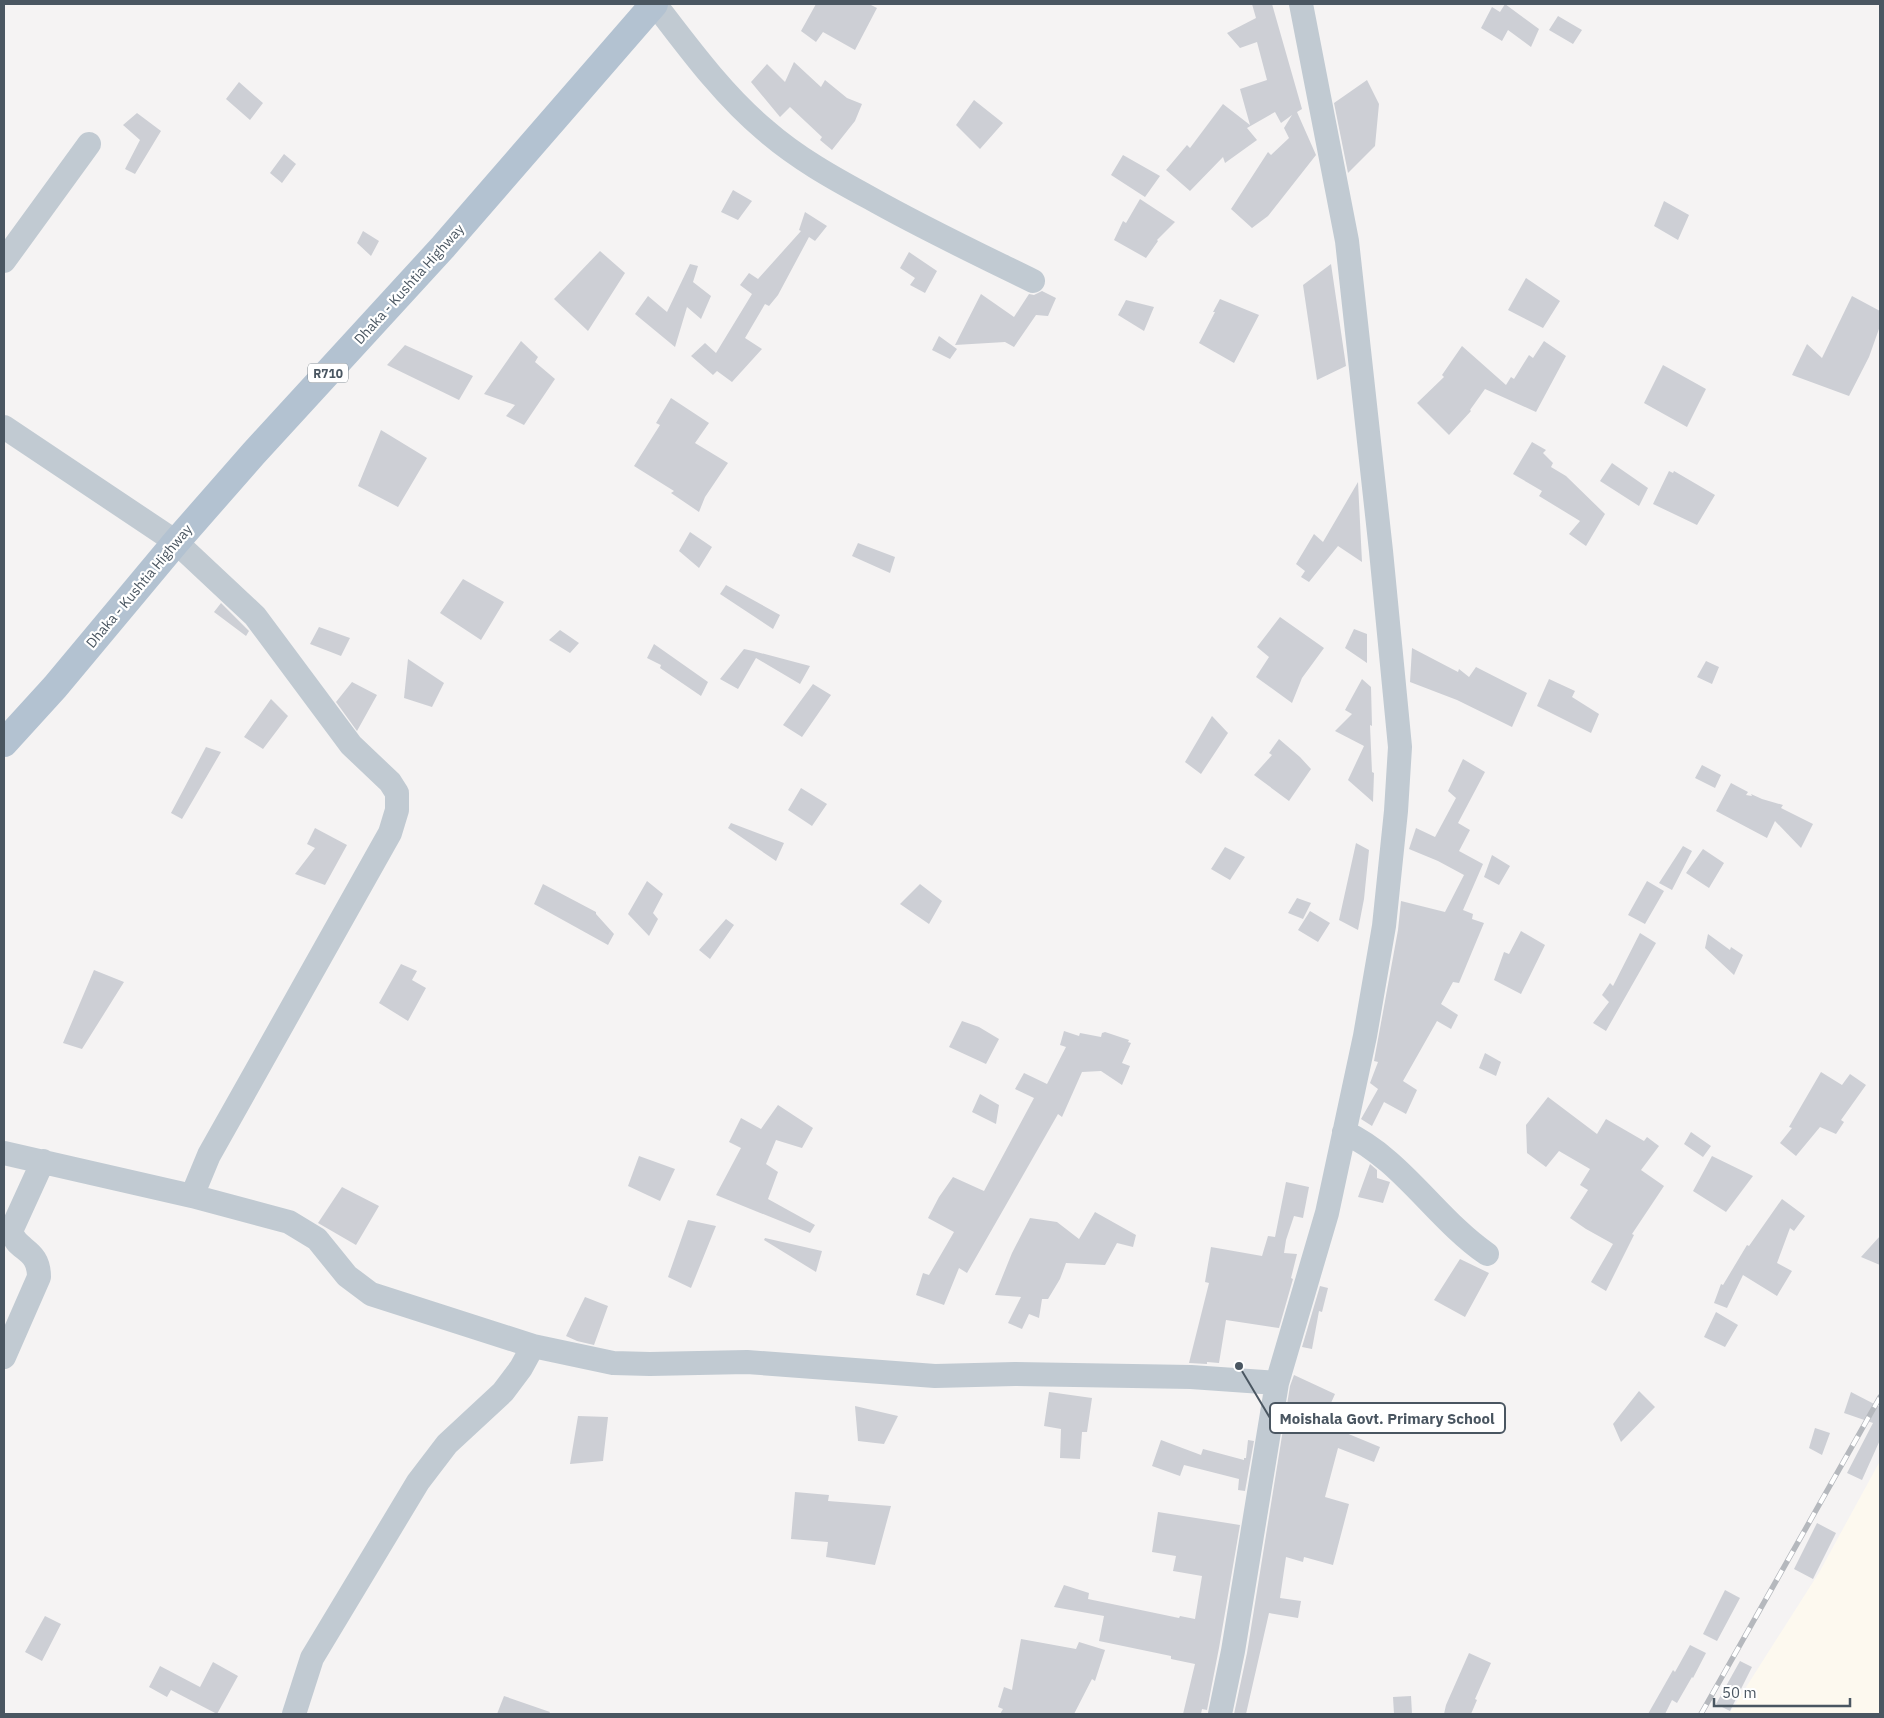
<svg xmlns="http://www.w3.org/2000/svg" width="1884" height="1718" font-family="'IBM Plex Sans',sans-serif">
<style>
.commercial{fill:#fdf9ef}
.building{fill:#cdcfd5}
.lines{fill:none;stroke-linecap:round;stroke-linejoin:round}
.minor{stroke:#c1cad2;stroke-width:24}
.major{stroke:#b3c2d1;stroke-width:28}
.rail-casing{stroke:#b5b8bd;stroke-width:5.5}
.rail{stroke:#fff;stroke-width:4;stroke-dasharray:11;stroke-linecap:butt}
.labels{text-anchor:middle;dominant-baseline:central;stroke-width:4.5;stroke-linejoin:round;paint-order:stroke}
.shield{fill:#fff;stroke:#808990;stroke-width:1}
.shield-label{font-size:12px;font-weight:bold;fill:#4a5661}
.street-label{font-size:14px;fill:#4a5661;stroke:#fff}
.leader{fill:none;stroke:#4a5661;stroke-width:2}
.callout-dot{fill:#4a5661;stroke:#fff;stroke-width:2}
.callout{fill:#fff;stroke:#4a5661;stroke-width:2}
.callout-label{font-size:15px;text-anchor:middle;font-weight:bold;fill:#4a5661}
</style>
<rect width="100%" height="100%" fill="#f5f3f3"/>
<path class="commercial" d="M1880,1461V1714H1729L1820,1571Z"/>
<path class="building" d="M816,4H869L877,8L855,50L823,32L816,42L801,31Z
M1252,4H1272L1302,109L1297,112L1316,155L1268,216L1252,228L1231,209L1268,152L1271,155L1289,138L1284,128L1292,115L1281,123L1275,112L1247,128L1257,140L1225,163L1223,157L1190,191L1166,170L1187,145L1190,148L1223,104L1250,125L1240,89L1267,80L1257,42L1240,48L1227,33L1256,18Z
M1505,4L1539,29L1531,47L1508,30L1502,41L1481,28L1492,7L1500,12Z
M1558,16L1582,30L1573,44L1549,30Z
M794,62L821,87L825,80L847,98L862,104L855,121L832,150L820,140L822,137L790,107L780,117L751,82L767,64L785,82Z
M1367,80L1379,104L1375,146L1348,173L1334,103Z
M239,82L263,103L250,120L226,99Z
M974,100L1003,123L980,149L956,125Z
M137,113L161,131L135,174L125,169L140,140L123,125Z
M284,154L296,164L282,183L270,173Z
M1123,155L1160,176L1145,197L1111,175Z
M733,190L752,201L738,220L721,212Z
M1140,199L1175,222L1157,240L1158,241L1146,258L1114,240L1123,221L1126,223Z
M1664,201L1689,215L1678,240L1654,226Z
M805,212L827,226L815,241L809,237L778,295L769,306L765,304L745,338L762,349L732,382L717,371L713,375L691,356L705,343L716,353L752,294L740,285L749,273L758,279L801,231L799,230Z
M363,231L379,241L371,256L357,243Z
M600,251L625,273L588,331L554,299Z
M909,252L937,271L925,293L910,285L915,278L900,268Z
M690,264L698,266L693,282L711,296L701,319L687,307L675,347L635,314L648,296L667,312Z
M1331,264L1346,366L1317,380L1303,285Z
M1526,278L1560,301L1543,328L1508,310Z
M1042,291L1056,298L1048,316L1036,315L1014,347L1005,342L955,345L981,294L1014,317L1029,294L1034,295Z
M1852,296L1880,311V326L1869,357L1849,396L1792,375L1807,344L1822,358Z
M1220,299L1259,315L1234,363L1199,343L1215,312H1213Z
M1126,300L1154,307L1144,331L1118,315Z
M939,336L957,349L950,359L932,350Z
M521,341L538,357L535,362L555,379L524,425L506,416L515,405L484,394Z
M1544,341L1566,356L1536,412L1485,389L1470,410L1471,411L1449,435L1417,403L1444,377L1442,375L1462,346L1506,385L1511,377L1514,379L1529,355L1533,358Z
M405,345L473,376L459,400L387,365Z
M1663,365L1706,389L1687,427L1644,403Z
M671,398L709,423L695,443L728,463L705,497L699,512L671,493L674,491L634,466L660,425L656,423Z
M381,430L427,458L398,507L358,486Z
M1532,442L1546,450L1543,453L1553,463L1551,467L1566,476L1605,514L1586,546L1569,534L1580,521L1539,496L1542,491L1513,474Z
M1612,463L1648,488L1639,506L1600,481Z
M1669,471L1673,473L1674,471L1715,495L1697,525L1653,504Z
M1358,482L1362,562L1338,546L1309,582L1301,577L1305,571L1296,564L1314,534L1323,542Z
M690,532L712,547L699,568L679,551Z
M858,543L895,557L890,573L852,556Z
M463,579L504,602L481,640L440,613Z
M726,585L780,615L773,629L720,594Z
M221,603L249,631L246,636L214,612Z
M1280,617L1324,648L1302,678L1292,703L1256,677L1269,657L1257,647Z
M319,627L350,638L341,656L310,644Z
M1354,629L1367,634V663L1345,648Z
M560,630L579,643L570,653L549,640Z
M654,644L708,682L701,696L660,668L661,665L647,658Z
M1412,648L1458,672L1459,669L1469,677L1476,667L1527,693L1512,727L1457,700L1410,682Z
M744,649L753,651L810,666L800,684L756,658L738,689L720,679Z
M408,659L444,683L432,707L404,698Z
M1706,661L1719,667L1712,684L1697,677Z
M1362,679L1371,687L1372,726L1370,725L1372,772L1374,773L1373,802L1348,780L1364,746L1335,731L1352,714L1345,710Z
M1549,679L1575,691L1572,697L1599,714L1591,733L1537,706Z
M352,682L377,695L357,731L336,702Z
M813,684L831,695L802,737L783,725Z
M271,699L288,716L263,749L244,737Z
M1212,716L1228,733L1201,774L1185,762Z
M1279,739L1300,757L1311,769L1289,801L1254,775L1272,755L1269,753Z
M206,747L221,752L182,819L171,813Z
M1463,759L1485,772L1458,823L1470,830L1459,851L1483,864L1463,910L1473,914L1472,919L1484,923L1459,983L1453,982L1441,1004L1458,1015L1451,1029L1437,1021L1403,1081L1417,1090L1406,1114L1384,1102L1372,1126L1361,1119L1378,1089L1370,1083L1378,1062L1374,1061L1398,930L1401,901L1445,912L1464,875L1438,861L1409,849L1416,828L1435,837L1456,798L1448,791Z
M1702,765L1721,775L1715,788L1695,778Z
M1731,783L1748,792L1746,795L1752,796L1751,794L1762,799L1783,805L1781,808L1813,824L1801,848L1775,821L1767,838L1716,811Z
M801,788L827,804L812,826L788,810Z
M731,823L784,843L776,861L728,828Z
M315,828L347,845L325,885L295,874L315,848L307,844Z
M1356,843L1369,850L1364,899L1358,930L1339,920Z
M1683,846L1692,851L1672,890L1659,883Z
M1225,847L1245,857L1230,880L1211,869Z
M1703,849L1724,863L1709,888L1686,873Z
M1492,855L1510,866L1499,885L1484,877Z
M647,881L663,894L653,913L658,919L649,936L628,914Z
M1647,881L1664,891L1645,924L1628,915Z
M543,884L596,912V914L614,934L608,945L534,904Z
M920,884L942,901L929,924L900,904Z
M1297,898L1311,903L1303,919L1288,913Z
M1310,911L1330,923L1318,942L1298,930Z
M726,919L734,925L710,959L699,950Z
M1521,931L1545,945L1521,994L1494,980L1504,952L1509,954Z
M1640,933L1656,943L1606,1031L1593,1023L1609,1002L1602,995L1610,983L1613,986Z
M1708,934L1730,950L1731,947L1743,955L1734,975L1705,948Z
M401,964L417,971L412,980L426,988L408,1021L379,1003Z
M94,970L124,982L82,1049L63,1043Z
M962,1021L979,1027L999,1039L986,1064L949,1047Z
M1064,1031L1079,1036L1080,1033L1101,1037L1102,1033L1105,1032L1129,1040L1128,1042L1131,1043L1122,1063L1130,1066L1122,1085L1101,1071L1082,1072L1062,1117L1058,1114L967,1273L959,1268L944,1305L916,1295L923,1273L929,1275L954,1232L928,1218L939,1197L953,1177L984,1191L1034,1098L1015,1089L1024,1073L1047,1084L1066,1047L1060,1045Z
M1485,1053L1501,1062L1496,1076L1479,1068Z
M1821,1072L1842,1085L1850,1074L1866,1085L1841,1120L1844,1122L1836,1134L1820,1127L1796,1156L1780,1143L1792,1128L1789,1127Z
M980,1094L999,1105L996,1124L972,1112Z
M1548,1097L1597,1134L1606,1119L1644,1141L1647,1137L1659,1146L1641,1170L1664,1186L1632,1234L1634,1235L1606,1291L1591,1282L1613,1244L1586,1229L1570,1218L1588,1190L1580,1185L1590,1169L1559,1151L1546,1167L1527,1153L1526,1125Z
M778,1105L813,1128L802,1148L776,1140L766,1164L778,1172L768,1199L815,1225L810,1233L716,1195L741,1148L729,1142L741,1118L761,1129Z
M1691,1132L1711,1146L1703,1157L1684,1144Z
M639,1156L675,1169L660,1201L628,1186Z
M1712,1156L1753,1176L1726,1212L1693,1191Z
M1370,1164L1377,1170V1178L1390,1182L1383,1203L1358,1197Z
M1286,1182L1309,1187L1303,1218L1294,1216L1286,1240L1284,1253L1297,1254L1291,1278L1293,1279L1279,1328L1226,1320L1219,1363L1207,1362V1364L1189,1363L1209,1283L1205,1282L1211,1247L1262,1256L1268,1236L1275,1237Z
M342,1187L379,1206L356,1245L318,1223Z
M1782,1199L1805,1216L1794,1231L1790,1228L1777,1263L1792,1271L1777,1296L1743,1275L1727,1308L1714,1303L1721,1284L1723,1285L1747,1245L1749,1246Z
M1095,1212L1136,1235L1133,1247L1117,1243L1105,1265L1066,1263L1060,1279L1048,1299H1042L1039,1318L1029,1314L1022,1329L1008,1323L1021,1297L995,1295L1012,1253L1030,1218L1057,1222L1079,1239Z
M688,1220L716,1226L691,1288L668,1277Z
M1880,1236V1265L1861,1257Z
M765,1238L822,1251L816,1272L764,1240Z
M1460,1259L1489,1273L1465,1317L1434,1300Z
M1320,1286L1328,1288L1322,1312L1319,1311L1312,1349L1302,1347Z
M585,1297L608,1306L594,1345L577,1341L566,1336Z
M1716,1312L1738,1325L1725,1347L1704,1337Z
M1294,1375L1335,1394L1322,1423L1380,1447L1374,1462L1338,1448L1325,1497L1349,1504L1333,1565L1304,1557L1303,1562L1286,1557L1280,1598L1301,1601L1298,1618L1269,1613L1246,1714H1234L1247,1653L1290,1386Z
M1639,1391L1655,1407L1621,1442L1613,1424Z
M1049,1392L1092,1398L1087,1432H1082L1080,1459L1060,1458L1061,1429L1044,1426Z
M1851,1392L1880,1407V1440L1862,1480L1847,1473L1873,1423L1844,1413Z
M855,1406L898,1416L884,1444L858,1441Z
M578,1416L608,1417L603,1461L570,1464Z
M1815,1428L1830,1433L1822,1455L1809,1448Z
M1161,1440L1201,1455L1203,1449L1244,1460V1458H1246L1248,1440L1254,1441L1245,1491L1238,1490L1239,1479L1184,1465L1180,1476L1152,1466Z
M795,1492L829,1495L828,1501L891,1506L875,1565L826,1557L828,1542L791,1539Z
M1158,1512L1240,1525L1219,1648L1207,1710L1202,1709L1201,1714H1183L1195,1664L1171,1659V1656L1099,1641L1104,1616L1054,1607L1064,1585L1089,1593L1088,1599L1179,1618L1180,1616L1195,1619L1202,1576L1173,1571L1176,1556L1152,1552Z
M1817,1523L1836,1533L1813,1579L1794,1569Z
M1725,1590L1740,1598L1717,1641L1703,1634Z
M45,1616L61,1624L42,1661L25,1652Z
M1021,1639L1076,1649L1079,1642L1105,1650L1095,1681L1092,1679L1074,1714H1000L1003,1709L998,1707L1004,1687L1012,1690Z
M1690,1645L1706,1653L1693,1678L1692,1677L1677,1703L1672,1700L1665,1714H1648L1673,1670L1675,1672Z
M1469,1653L1491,1663L1475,1699L1477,1700L1471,1714H1444L1446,1705Z
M1740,1661L1752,1667L1730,1711L1716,1704Z
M213,1662L238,1676L217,1714L171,1690L167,1697L149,1687L160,1666L200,1687Z
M504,1696L550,1712L549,1714H497Z
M1411,1696L1412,1714H1394L1393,1697Z"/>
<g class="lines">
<path class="minor" d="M655,4C688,47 723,95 765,130C797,158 833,178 870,198C923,228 978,254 1033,281
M4,261L89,144
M4,427L176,542L255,616L351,745L390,782L397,793V810L390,833L209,1155L192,1196L4,1153
M1344,1132C1402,1159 1435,1218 1487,1254
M192,1196L289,1222L317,1239L347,1276L371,1294L533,1346L613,1363L650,1364L747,1362L935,1376L1015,1374L1191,1377L1277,1383
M4,1357L39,1277C39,1248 17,1252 11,1231L43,1161
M294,1714L312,1658L418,1482L447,1444L503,1392L521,1368L533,1346
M1220,1714L1233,1651L1277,1383L1327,1213L1365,1036L1384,926L1396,811L1400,747L1381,551L1347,241L1301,4"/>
<path class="major" d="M4,743L55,687L176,542L254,453L443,247L654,4"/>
<defs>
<path id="rail" d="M1701,1714L1880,1397"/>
</defs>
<use href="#rail" class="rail-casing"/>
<use href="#rail" class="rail"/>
</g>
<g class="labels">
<rect class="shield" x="308" y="363.5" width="40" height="19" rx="4"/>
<g class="shield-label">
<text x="328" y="373">R710</text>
</g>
<g class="street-label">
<text transform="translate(409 284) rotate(-48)">Dhaka - Kushtia Highway</text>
<text transform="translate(139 586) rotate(-50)">Dhaka - Kushtia Highway</text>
</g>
</g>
<path class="leader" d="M1239 1366L1270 1418"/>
<circle class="callout-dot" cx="1239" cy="1366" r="5"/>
<rect class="callout" x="1270" y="1403" width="235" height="30" rx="5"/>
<g class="callout-label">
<text x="1387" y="1424">Moishala Govt. Primary School</text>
</g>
<rect width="1884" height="1718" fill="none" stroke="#4a5661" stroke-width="10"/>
<path d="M1714 1698v8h136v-8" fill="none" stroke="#4a5661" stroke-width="2.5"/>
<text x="1722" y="1698" font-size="15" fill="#4a5661" stroke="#ffffff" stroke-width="4" paint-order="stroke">50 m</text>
</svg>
